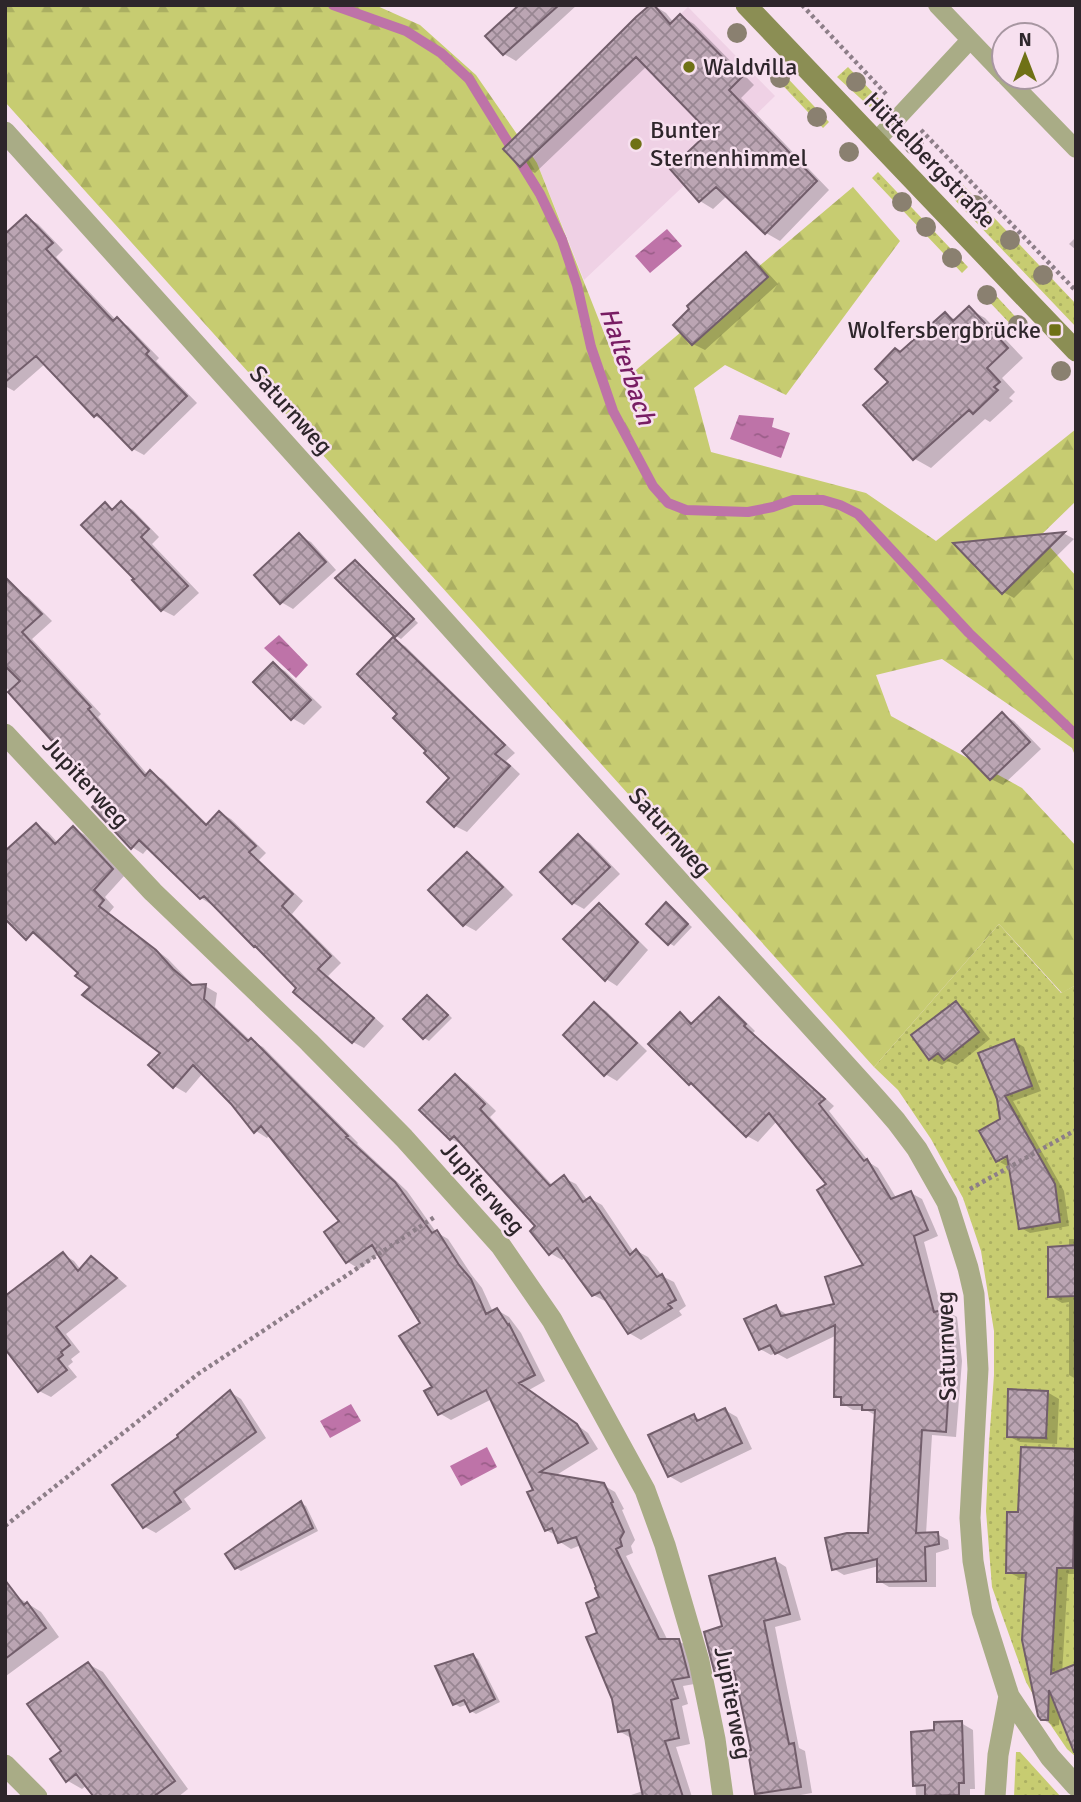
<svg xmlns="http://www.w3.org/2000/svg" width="1081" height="1802" font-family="Signika,sans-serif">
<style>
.built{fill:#efd1e5}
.grass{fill:url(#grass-dots)}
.forest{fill:url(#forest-firs)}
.water{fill:url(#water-ripples)}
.shadow{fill:#0003;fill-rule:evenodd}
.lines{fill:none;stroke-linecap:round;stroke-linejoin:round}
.stream{stroke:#be73a8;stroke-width:10}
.building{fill:url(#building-cross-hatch);stroke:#725e6b;stroke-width:2}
.path{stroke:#8d7e88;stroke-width:4.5;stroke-dasharray:3.5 3.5;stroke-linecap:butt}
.service{stroke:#a9ac86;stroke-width:18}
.minor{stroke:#a9ac86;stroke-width:21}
.secondary{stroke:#8b8e54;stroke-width:21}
.tree{fill:#8a8070}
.poi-dot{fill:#6f7116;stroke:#f7e0ef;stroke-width:2.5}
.labels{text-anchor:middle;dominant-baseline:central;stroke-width:5;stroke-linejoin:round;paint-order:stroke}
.poi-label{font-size:24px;fill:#2e262b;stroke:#f7e0ef;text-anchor:start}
.street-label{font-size:24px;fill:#2e262b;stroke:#f7e0ef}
.water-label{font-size:26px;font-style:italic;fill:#781d63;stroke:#f7e0ef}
</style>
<defs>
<pattern id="grass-dots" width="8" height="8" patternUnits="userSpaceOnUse" patternTransform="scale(1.75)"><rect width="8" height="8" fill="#c7cc71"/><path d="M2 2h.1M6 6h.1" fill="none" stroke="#abaf62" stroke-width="1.8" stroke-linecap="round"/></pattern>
<pattern id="forest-firs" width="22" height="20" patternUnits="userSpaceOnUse" patternTransform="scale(1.75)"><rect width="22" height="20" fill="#c7cc71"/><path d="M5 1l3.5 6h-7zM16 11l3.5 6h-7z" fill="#abaf62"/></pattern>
<pattern id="water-ripples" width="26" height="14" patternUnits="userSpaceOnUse" patternTransform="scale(1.75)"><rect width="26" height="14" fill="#be73a8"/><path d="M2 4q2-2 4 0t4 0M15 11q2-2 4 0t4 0" fill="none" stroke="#9b5e89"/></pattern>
<pattern id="building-cross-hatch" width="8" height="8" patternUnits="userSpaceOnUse" patternTransform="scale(1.75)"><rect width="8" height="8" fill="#bba5b3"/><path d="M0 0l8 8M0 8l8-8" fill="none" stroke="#988692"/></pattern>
</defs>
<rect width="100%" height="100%" fill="#f7e0ef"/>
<path class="built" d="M688,7L775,96L691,179L584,280L537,163L533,158L557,133Z"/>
<path class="grass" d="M848,67L885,105L876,108H871L837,77Z
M778,68L829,122L823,128L772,74Z
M878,172L968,267L962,273L872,178Z
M963,185L1076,304V327L951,196Z
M987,286L1025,327L1019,333L980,292Z
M999,924L1061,993L1076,985V1757L1067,1749L1048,1721L1026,1682L992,1587L986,1511L989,1443L994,1375V1331L981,1251L963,1198L931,1139L898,1090L874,1067Z
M1016,1752H1020L1061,1797H1014Z"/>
<path class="forest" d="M5,5H375L420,25L476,75L537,163L623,381L853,187L900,241L786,395L725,365L694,388L711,452L866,493L936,541L1076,429V501L1040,536L1076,576V758L1072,748L942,659L876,675L891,716L1022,788L1076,846V985L1062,993L999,924L874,1067L5,102Z"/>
<path class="water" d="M667,229L682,246L650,273L635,256Z
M739,415L774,418L772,427L790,433L781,458L730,439Z
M279,635L308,665L296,678L264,648Z
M351,1404L361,1421L330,1438L320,1421Z
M487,1447L497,1467L461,1486L450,1466Z"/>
<path class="shadow" d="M522,5H577L516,61L504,54L488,36Z
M653,5L666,13L674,23L681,16L694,24L754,85L741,98L829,190L780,241L766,233L727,196L713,209L700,201L712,132L647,66L535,173L522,166L505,149Z
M26,217L38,224L63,250L56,257L116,320L128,326L159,358L156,361L197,403L144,455L133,449L106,422L95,416L46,363L14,391L5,386V338Z
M1076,237V250L1069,244Z
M746,254L757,261L778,284L705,350L693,344Z
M969,309L985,318L1023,358L1002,378L1015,392L1009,398L1013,401L990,422L985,419L931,468L915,459L866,405L890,382L901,354L946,314L956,320Z
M122,503L133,510L159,537L152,544L199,593L174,616L162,610L136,579L105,504L115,510Z
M1065,534L1074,539L1014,598L1003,592L957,545Z
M299,536L311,542L336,570L293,609L281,602Z
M355,563L361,566L418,623L401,639L396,636Z
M5,589L17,591L28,597L52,621L32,639L101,714L98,717L148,775L150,773L162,779L208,825L220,813L231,819L266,853L259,860L303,901L292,914L341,963L328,976L384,1026L364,1048L353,1042L261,949L255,946L212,905L201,898L149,847L143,854L132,847L105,797L5,686Z
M393,640L405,646L515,753L506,761L520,774L467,832L455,826L451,778L429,751Z
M274,665L285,671L322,707L304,725L292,718Z
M1002,714L1014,721L1041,749L1003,785L991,779Z
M36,825L48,832L58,843L73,828L85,835L124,876L105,897L114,907L109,913L168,959L195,987L205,986L217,993L215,1007L251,1041L263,1047L358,1143L357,1144L407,1191L436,1232L448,1239L471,1274L482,1288L493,1312L497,1310L509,1317L521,1333L545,1381L529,1390L588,1433L598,1449L555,1476L603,1485L615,1492L624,1509L622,1510L635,1540L631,1546L633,1553L626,1556L668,1641H678L690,1647L700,1683L683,1686L688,1704L682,1706L690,1744L676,1747L692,1797H625L643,1791L631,1738L619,1731L599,1634L601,1598L581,1545L571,1549L560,1542L557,1536L546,1530L535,1491L492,1399L451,1420L439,1413L422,1324L379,1254L359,1269L348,1262L326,1233L341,1221L270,1134L267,1138L256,1131L232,1103L203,1073L186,1093L174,1086L150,1065L162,1053L80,972Z
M578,836L590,843L620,874L584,909L573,903Z
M467,854L479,861L513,895L476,931L465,925L431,890Z
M666,905L692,927L674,946L669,943Z
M599,906L610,912L648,950L617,986L606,979Z
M428,997L433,1000L452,1018L429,1041L424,1038L405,1019Z
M719,999L729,1005L755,1031L753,1033L834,1106L829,1111L870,1163L878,1168L897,1199L911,1193L922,1199L938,1236L924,1242L942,1312L947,1311L957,1317L962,1361L956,1437L932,1435L926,1534H937L948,1540L949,1549L936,1553V1587H889L879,1581V1566L844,1575L834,1569L870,1535L875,1415L866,1410H853L843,1404V1400L836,1396L837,1335L787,1359L776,1353L771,1355L760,1349L775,1307L786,1314L788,1316L836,1305L866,1266L829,1185L777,1121L758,1142L747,1136L699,1089L690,1084L680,1014L694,1024Z
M956,1003L967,1010L990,1039L957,1065L948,1061L942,1065L930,1059Z
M594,1004L606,1011L647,1051L617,1081L605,1074Z
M1014,1041L1024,1047L1041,1091L1013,1101L1064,1191L1069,1226L1030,1233L1021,1228L1010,1165L1007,1166L998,1161L1002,1120L999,1098ZM1015,1153L1000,1162V1158Z
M455,1076L467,1083L496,1111L490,1117L553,1186L564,1178L576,1184L588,1201L591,1199L602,1205L634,1253L637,1251L648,1257L662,1276L674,1282L686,1306L679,1311L682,1315L641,1340L629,1333L608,1300L605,1301L593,1295L566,1257L562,1260L550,1253L538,1226L463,1145L451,1139Z
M1069,1239H1076V1379L1069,1375V1302L1062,1303L1050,1296L1069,1247Z
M63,1254L74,1261L81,1270L92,1258L103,1265L127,1286L66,1334L80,1352L71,1359L73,1362L68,1366L77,1377L51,1397L39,1391Z
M230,1392L241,1399L266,1438L184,1499L191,1509L156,1533L145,1527L114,1486L181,1437Z
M1047,1392L1059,1399L1057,1444L1020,1442L1008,1436Z
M725,1410L737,1417L752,1449L681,1483L669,1476L694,1416L702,1421Z
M1076,1451V1574H1068L1059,1725L1054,1726L1042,1719L1028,1578H1020L1008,1572L1020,1514Z
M301,1503L306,1506L318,1531L241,1571L236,1568Z
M775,1560L786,1567L801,1620L775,1627L799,1748L805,1751L812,1793L789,1797H762L756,1793L753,1751L737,1678L728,1679L716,1672Z
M16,1596L41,1612L59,1637L6,1676L5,1605Z
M473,1656L478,1659L500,1702L476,1714L471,1711L468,1704L460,1707L455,1704Z
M88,1664L103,1672L188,1789L178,1797H96L87,1785L82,1789L68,1781L63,1751Z
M961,1723L973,1730L975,1789H970V1797H916L913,1733L936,1732Z"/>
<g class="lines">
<path class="stream" d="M333,5L406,31L441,53L469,79L540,194L562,240L577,285L591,347L613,411L653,486L668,503L686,510L748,512L773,507L793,500H823L840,505L858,514L969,633L1076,735"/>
</g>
<path class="building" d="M519,5H559L503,55L485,36Z
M650,5H654L670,24L680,14L742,77L729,90L817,181L765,234L716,187L699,202L670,169L709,132L636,57L520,167L503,149L636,17Z
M26,215L53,243L46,249L113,321L117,317L149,351L146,354L187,396L132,450L97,414L94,417L36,356L5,382V234Z
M746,252L768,277L692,345L673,325L689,309L687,306Z
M969,306L1008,348L987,368L1000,382L994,387L998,390L973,414L969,410L913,460L863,405L888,382L875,369L895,348L900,352L945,312L953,321Z
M121,501L149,529L141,537L188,586L161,611L132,580L134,579L81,525L105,502L112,510Z
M1065,532L1002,594L953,543Z
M299,533L326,562L280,604L254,575Z
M355,560L414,619L395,637L335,578Z
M5,577L42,614L22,632L91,707L88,709L145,776L150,770L206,825L219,811L256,846L249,852L293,894L282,906L331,956L318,969L374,1018L352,1043L293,992L296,988L255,946L254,947L204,896L200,899L139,840L131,849L92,807L103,796L53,740L52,741L8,692L20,681L5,666Z
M393,637L505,745L495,754L510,766L454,827L427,802L449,778L424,753L426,751L393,718L397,714L357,674Z
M273,662L311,700L291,720L253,682Z
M1002,712L1030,742L990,780L962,751Z
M36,823L55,844L73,826L113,869L94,890L104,900L99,906L156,950L173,969L192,985L206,984L204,999L248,1041L251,1038L348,1136L346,1137L395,1182L432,1233L437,1230L459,1265L471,1279L486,1314L497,1308L508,1325L509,1324L535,1375L519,1383L577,1424L588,1443L540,1472L604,1483L613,1502L611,1503L624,1532L620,1539L622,1546L616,1549L659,1639H679L689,1677L672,1680L678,1698L671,1700L679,1738L665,1741L683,1797H643L629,1730L618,1732L612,1699L586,1637L597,1633L586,1603L599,1597L595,1588L596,1587L576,1537L558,1543L552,1528L545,1531L527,1492L533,1490L486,1390L438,1415L424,1391L432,1387L399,1336L420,1323L372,1245L346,1263L324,1232L339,1221L261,1126L254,1133L231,1104L193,1065L173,1088L148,1065L160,1053L82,995L90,987L75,976L78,973L33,932L26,940L5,919V851Z
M578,834L610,867L572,904L540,872Z
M467,852L503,887L463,926L428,890Z
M666,902L688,924L668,945L646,924Z
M599,903L638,942L605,981L563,939Z
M427,995L448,1015L423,1039L403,1019Z
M719,997L746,1024L744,1026L825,1099L819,1104L864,1161L867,1159L891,1199L911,1191L928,1230L914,1236L934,1312L947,1309L951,1354L946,1432L922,1430L916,1533L938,1532L939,1544L925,1547L926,1581L877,1582V1559L832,1570L825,1538L847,1533H868L875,1410H862V1405H841V1397H834L835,1325L775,1354L770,1345L759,1350L744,1319L776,1305L781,1316L834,1304L825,1277L863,1265L817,1190L826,1184L769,1113L746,1137L691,1083L689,1085L648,1044L680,1012L691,1024Z
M956,1001L979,1032L944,1060L938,1053L929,1060L911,1035Z
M594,1002L637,1043L604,1076L563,1035Z
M1014,1039L1032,1086L1005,1096L1055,1184L1060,1222L1019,1229L1007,1156L996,1162L979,1131L1000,1119L997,1099L978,1053Z
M455,1074L485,1104L480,1109L550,1186L564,1175L583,1202L590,1197L630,1255L636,1249L657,1277L662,1274L676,1300L668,1304L672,1308L628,1334L600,1292L592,1296L557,1248L549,1255L530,1231L535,1226L454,1136L450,1140L419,1110Z
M1076,1245V1296L1048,1297V1247Z
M63,1252L78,1271L91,1256L117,1278L56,1327L70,1345L61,1352L63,1355L58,1359L67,1370L38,1392L5,1349V1296Z
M1008,1389L1048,1391L1046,1438L1007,1437Z
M230,1390L256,1432L174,1492L181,1502L143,1528L112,1485L178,1437L177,1435Z
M725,1408L742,1443L668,1477L648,1435L694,1414L697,1421Z
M1021,1447L1076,1449L1073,1568H1057L1051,1674L1076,1664V1752H1074L1049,1690L1048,1720H1041L1038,1716L1022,1640L1026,1573H1006L1007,1512H1018Z
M301,1501L313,1528L235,1569L225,1554Z
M775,1558L790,1614L764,1621L789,1744L794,1743L801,1787L755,1794L748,1751L751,1750L734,1671L715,1674L704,1632L722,1626L709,1576Z
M5,1580L24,1605L27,1602L46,1628L5,1659Z
M473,1654L495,1699L470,1712L464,1700L453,1705L435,1666Z
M88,1662L175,1781L153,1797H94L76,1774L66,1782L50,1759L61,1751L27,1704Z
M962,1721L964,1783H959V1795L925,1796V1785L913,1786L911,1732L934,1730V1722Z"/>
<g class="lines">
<path class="path" d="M802,5L886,94
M921,130L1076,291
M970,1189L1076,1130
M5,1526L198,1374L436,1216"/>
<path class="service" d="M937,5L1004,75
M1006,77L1076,149
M876,141L970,40"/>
<path class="minor" d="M5,132L601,795L875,1097L896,1121L917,1149L947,1202L968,1268L974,1294L978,1369L970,1518L973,1561L982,1611L1009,1696L1050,1757L1076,1786
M5,734L153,892L309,1042L404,1138L501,1246L552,1320L645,1490L665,1545L699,1661L715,1739L723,1797
M5,1765L37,1797
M995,1797L998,1755L1009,1696"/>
<path class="secondary" d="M746,5L1076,351"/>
</g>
<g class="tree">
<circle cx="737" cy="33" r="10"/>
<circle cx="780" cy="78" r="10"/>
<circle cx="856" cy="82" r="10"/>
<circle cx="817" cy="117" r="10"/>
<circle cx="914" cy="145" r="10"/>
<circle cx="849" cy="152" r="10"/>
<circle cx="902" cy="202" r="10"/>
<circle cx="975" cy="205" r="10"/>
<circle cx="926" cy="227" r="10"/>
<circle cx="1010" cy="240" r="10"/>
<circle cx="952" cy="258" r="10"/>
<circle cx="1043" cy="275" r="10"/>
<circle cx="987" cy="295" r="10"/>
<circle cx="1018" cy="325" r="10"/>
<circle cx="1061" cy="371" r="10"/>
</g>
<g class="poi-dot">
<circle cx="689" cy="67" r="7"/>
<circle cx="636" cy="144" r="7"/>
<rect x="1048" y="323" width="14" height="14" rx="3.5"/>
</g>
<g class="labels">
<g class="poi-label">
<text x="703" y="67">Waldvilla</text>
<text x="650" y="130">Bunter<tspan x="650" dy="28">Sternenhimmel</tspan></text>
<text x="1041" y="330" text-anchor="end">Wolfersbergbrücke</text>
</g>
<g class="street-label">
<text transform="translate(930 160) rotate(46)">Hüttelbergstraße</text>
<text transform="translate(291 410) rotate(48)">Saturnweg</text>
<text transform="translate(86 782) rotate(47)">Jupiterweg</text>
<text transform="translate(670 832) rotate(48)">Saturnweg</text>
<text transform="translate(483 1188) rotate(49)">Jupiterweg</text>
<text transform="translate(946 1346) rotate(-92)">Saturnweg</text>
<text transform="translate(733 1703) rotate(79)">Jupiterweg</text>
</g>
<g class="water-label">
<text transform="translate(627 366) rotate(71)">Halterbach</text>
</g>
</g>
<rect width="1081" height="1802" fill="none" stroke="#2e262b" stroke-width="14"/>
<g transform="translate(1025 56)"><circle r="33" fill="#f7e0ef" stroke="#a796a1" stroke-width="2"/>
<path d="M0-5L12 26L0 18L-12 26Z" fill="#6f7116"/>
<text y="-10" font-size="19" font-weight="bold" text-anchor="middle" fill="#2e262b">N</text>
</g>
</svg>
